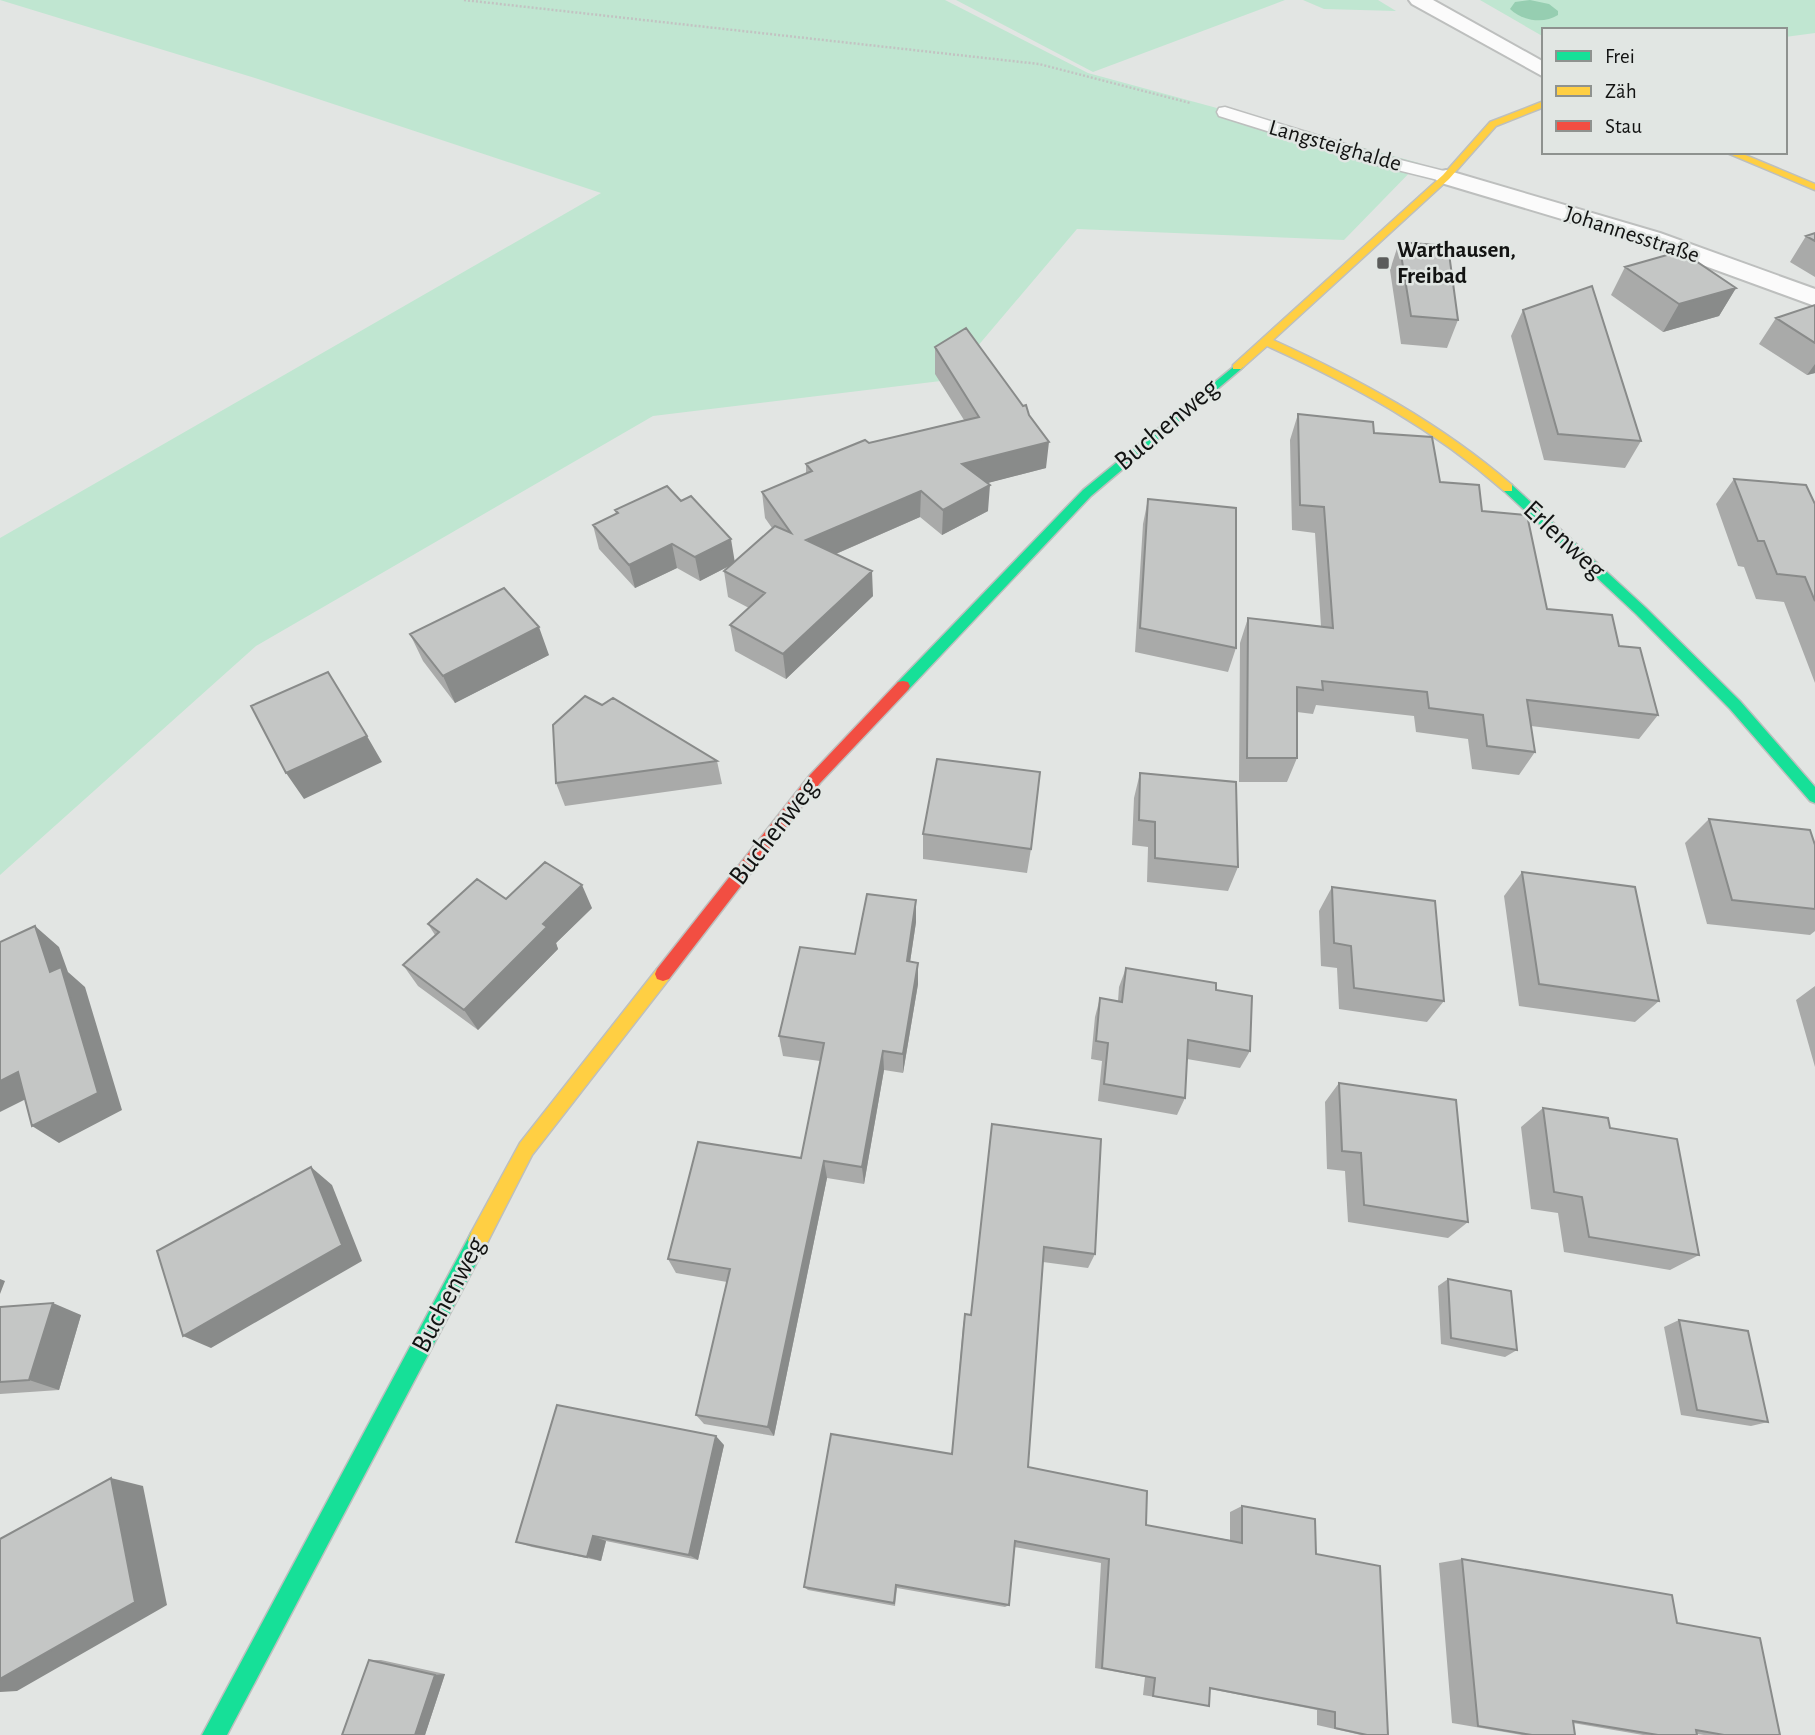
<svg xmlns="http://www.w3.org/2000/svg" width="1815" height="1735" font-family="'Alegreya Sans',sans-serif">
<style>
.green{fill:#c0e6d1}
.water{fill:#96ceb1}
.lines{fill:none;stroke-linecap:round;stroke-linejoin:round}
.lane-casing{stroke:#bdbfbe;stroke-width:3}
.street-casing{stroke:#bdbfbe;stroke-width:4}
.fast-casing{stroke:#bdbfbe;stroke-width:3}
.slow-casing{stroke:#bdbfbe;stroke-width:3}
.jam-casing{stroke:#bdbfbe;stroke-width:3}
.path{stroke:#c2c3c2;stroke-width:2.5;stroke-dasharray:2 2;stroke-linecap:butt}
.lane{fill:#fbfbfb;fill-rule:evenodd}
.street{fill:#fbfbfb;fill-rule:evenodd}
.fast{fill:#16e098;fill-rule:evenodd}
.slow{fill:#ffcf43;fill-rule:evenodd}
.jam{fill:#f24e42;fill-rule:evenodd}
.wall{fill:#a9aaa9}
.shaded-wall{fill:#898b8a}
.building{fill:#c4c6c5;stroke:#898b8a;stroke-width:2}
.poi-dot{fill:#5b5c5b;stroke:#e1e6e3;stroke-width:2.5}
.labels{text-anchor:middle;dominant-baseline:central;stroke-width:5;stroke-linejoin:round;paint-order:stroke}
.far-street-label{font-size:23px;fill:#121312;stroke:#e1e6e3}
.far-poi-label{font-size:23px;font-weight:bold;fill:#121312;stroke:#e1e6e3;text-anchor:start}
.street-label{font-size:28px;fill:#121312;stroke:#e1e6e3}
</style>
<rect width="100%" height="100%" fill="#e2e5e3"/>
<path class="green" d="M0,0H945L1088,73L1419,163L1344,240L1077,229L949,380L653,416L256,646L0,875V538L601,193L255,78Z
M956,0H1285L1093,72Z
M1303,0H1378L1396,11L1324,9Z
M1480,0H1815V33L1785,37V30H1544V37Z"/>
<path class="water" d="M1530,0L1549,4L1558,11V15C1544,24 1522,21 1510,9L1515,2Z"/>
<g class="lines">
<defs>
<path id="lane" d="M1225,107L1381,155L1452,173L1455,177L1446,182L1369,163L1219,116L1217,112L1219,108Z"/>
<path id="street" d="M1409,0H1433L1544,62V77L1412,4Z
M1446,170L1660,233L1815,289V306L1642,243L1438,182L1434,177L1438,172Z"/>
<path id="fast" d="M1237,364L1243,367L1241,369L1091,496L908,690H898L896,686L898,682L1083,490Z
M1508,484L1512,485L1646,608L1740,701L1815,787V803L1810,801L1730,709L1636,614L1504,491L1502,488Z
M478,1230L485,1233L488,1240L485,1247L227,1735H202L471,1233Z"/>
<path id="slow" d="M1544,101V107L1496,126L1449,179L1273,340C1359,379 1440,423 1512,485V491H1504C1432,428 1353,385 1267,346L1241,369H1233V365L1443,175L1490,122Z
M1725,152H1738L1815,184V190Z
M663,967L669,969L671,974L669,979L532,1155L485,1247L478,1250L471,1247L468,1240L471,1233L520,1143L657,969Z"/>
<path id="jam" d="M903,681L908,682L910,686L908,690L820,783L669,979L663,981L657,979L655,974L657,969L810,775L898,682Z"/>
</defs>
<use href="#lane" class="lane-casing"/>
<use href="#street" class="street-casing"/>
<use href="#fast" class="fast-casing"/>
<use href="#slow" class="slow-casing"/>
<use href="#jam" class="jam-casing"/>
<path class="path" d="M464,0L1039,64L1190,103"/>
<use href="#lane" class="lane"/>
<use href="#street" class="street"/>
<use href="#fast" class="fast"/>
<use href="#slow" class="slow"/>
<use href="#jam" class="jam"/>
</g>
<path class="wall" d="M1815,233V277L1790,262L1806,236Z
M1399,242L1458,320L1447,348L1401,344L1390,270Z
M1625,267L1736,288L1719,316L1663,332L1611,295Z
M1815,305V373L1807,375L1759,344L1776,318Z
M1523,310L1641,441L1625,468L1544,460L1511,336Z
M935,347L1046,468L987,483L988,511L942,535L920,517L836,554L873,596L786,679L735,651L730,625L749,608L728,597L724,571L731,565L700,581L677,568L635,588L599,549L593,525L616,514L615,510L734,562L772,528L765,518L762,492L806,474V464L869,443L964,420L935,374Z
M1298,414L1374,433L1440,482L1482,511L1547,609L1619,646L1658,715L1639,739L1531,726L1535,752L1519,775L1472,769L1468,739L1416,732L1414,716L1316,705L1313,714L1297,712V758L1287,782H1239L1240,643L1248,618L1321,626L1315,533L1292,530L1290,440Z
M1734,479L1815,504V683L1784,602L1756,599L1744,567L1738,566L1716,504Z
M1148,499L1236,648L1228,672L1135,652L1143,524Z
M410,634L549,655L455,703L423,661Z
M717,761L722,784L565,806L556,783Z
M1140,773L1238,867L1228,891L1147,882L1148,847L1132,845L1134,798Z
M1709,819L1815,845V931L1810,935L1707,924L1685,843Z
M923,834L1031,849L1027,873L923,859Z
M1522,872L1659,1001L1635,1022L1519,1006L1504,896Z
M1332,887L1444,1001L1427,1022L1339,1009L1337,968L1321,966L1319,911Z
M506,899L592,908L556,943L558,949L478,1030L418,986L403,965L435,935L428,924Z
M916,900V922L910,962L918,984L903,1073L884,1070L864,1184L827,1178L774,1436L704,1424L696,1415L727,1282L676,1273L668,1259L801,1158L820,1061L783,1056L779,1036L855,954Z
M1126,968L1216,990L1250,1051L1240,1068L1187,1059L1185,1098L1177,1115L1098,1101L1102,1061L1091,1059L1095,1017L1100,998L1118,1001L1119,987Z
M1815,986V1067L1796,1000Z
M1339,1083L1468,1222L1448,1238L1348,1222L1345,1171L1327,1169L1325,1102Z
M1543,1108L1610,1128L1699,1255L1670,1270L1564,1252L1558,1213L1531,1209L1521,1127Z
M992,1124L1095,1254L1088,1268L1043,1262L1028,1467L1146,1525L1230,1540V1512L1242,1506L1316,1554L1388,1735H1361L1317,1725V1710L1210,1689L1197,1704L1143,1695L1145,1677L1095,1668L1101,1563L1014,1547L1009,1605L1005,1607L897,1588L895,1606L808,1590L804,1587L952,1454L963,1326L965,1314L971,1315Z
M1448,1279L1517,1350L1505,1357L1441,1344L1438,1286Z
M0,1307L81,1315L59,1390L0,1394Z
M1679,1320L1768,1422L1751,1426L1681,1415L1664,1327Z
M724,1445L698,1560L606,1541L601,1561L532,1547L516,1542Z
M1462,1559L1677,1623L1780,1735H1704L1697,1734V1735H1643L1573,1723L1575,1735H1522L1452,1723L1439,1563Z
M369,1660H381L445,1674L425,1735Z"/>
<path class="shaded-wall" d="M1736,288L1719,316L1663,332L1679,304Z
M1815,364V373L1807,375Z
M1049,442L1046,468L961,490L962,464Z
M990,485L988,511L942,535L943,510Z
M921,491L920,517L808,566L806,540Z
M731,539L735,563L700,581L695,557Z
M672,544L677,568L635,588L629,565Z
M872,571L873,596L786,679L783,654Z
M539,627L549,655L455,703L443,676Z
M367,736L382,762L304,799L286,773Z
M582,885L592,908L556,943L558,949L478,1030L464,1010L543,924Z
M916,900V922L907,982V961Z
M35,926L59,947L68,972L85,987L122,1110L59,1143L32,1126Z
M918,963V984L903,1073V1054Z
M883,1051L884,1070L864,1184L862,1167Z
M18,1072L44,1090L0,1112V1081Z
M824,1161L827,1178L774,1436L768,1427Z
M311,1167L332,1185L362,1261L211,1348L183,1336Z
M0,1279L5,1281L0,1294Z
M53,1303L81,1315L59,1390L29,1380Z
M716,1436L724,1445L698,1560L689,1555Z
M111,1478L143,1486L167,1605L17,1691L0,1692V1679Z
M593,1536L606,1541L601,1561L587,1557Z
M445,1674L425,1735H415L435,1675Z"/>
<path class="building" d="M1815,233V241L1806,236Z
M1399,242L1448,246L1458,320L1411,316Z
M1681,251L1736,288L1679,304L1625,267Z
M1592,286L1641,441L1558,434L1523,310Z
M1815,305V343L1776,318Z
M966,328L1023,406L1026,405L1029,415L1049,442L962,464L990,485L943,510L921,491L806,540L872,571L783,654L730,625L765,593L724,571L775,526L791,533L762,492L812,471L806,464L865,440L869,443L979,417L935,347Z
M1298,414L1373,422L1374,433L1432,437L1440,482L1479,485L1482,511L1527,515L1547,609L1612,615L1619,646L1640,648L1658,715L1527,700L1535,752L1487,746L1483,715L1429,708L1427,692L1322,681L1323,690L1297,687V758H1247L1248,618L1333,628L1324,507L1300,505Z
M1734,479L1806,485L1815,504V601L1805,577L1777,574L1764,541H1758Z
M667,486L681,501L691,496L731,539L695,557L672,544L629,565L593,525L618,513L615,510Z
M1148,499L1236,508V648L1140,628Z
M504,588L539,627L443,676L410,634Z
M328,672L367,736L286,773L251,706Z
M585,696L602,705L613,698L717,761L556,783L553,725Z
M937,759L1040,772L1031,849L923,834Z
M1140,773L1236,782L1238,867L1155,858V822L1139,820Z
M1709,819L1810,830L1815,845V909L1732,900Z
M545,862L582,885L543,924L547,927L464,1010L403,965L439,932L428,924L477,879L506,899Z
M1522,872L1635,887L1659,1001L1539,984Z
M1332,887L1435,901L1444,1001L1354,988L1351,946L1334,943Z
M867,894L916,900L907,961L918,963L903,1054L883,1051L862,1167L824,1161L768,1427L696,1415L730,1269L668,1259L698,1142L801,1158L824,1043L779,1036L800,947L855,954Z
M35,926L50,972L61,967L98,1093L32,1126L18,1072L0,1081V942Z
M1126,968L1216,983V990L1252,996L1250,1051L1188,1040L1185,1098L1104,1084L1108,1043L1096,1041L1100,998L1122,1002Z
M1339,1083L1456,1100L1468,1222L1364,1205L1361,1153L1342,1151Z
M1543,1108L1608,1118L1610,1128L1677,1139L1699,1255L1589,1237L1582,1197L1554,1192Z
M992,1124L1101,1139L1095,1254L1044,1247L1028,1467L1147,1491L1146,1525L1242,1543V1506L1315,1519L1316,1554L1380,1566L1388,1735H1367L1335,1728V1712L1210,1688L1209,1706L1153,1696L1155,1678L1102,1668L1109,1559L1015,1541L1009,1605L896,1585L894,1603L804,1587L831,1434L952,1454L965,1314L971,1315Z
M311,1167L342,1245L183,1336L157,1251Z
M1448,1279L1511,1291L1517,1350L1451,1338Z
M53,1303L29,1380L0,1382V1307Z
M1679,1320L1748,1331L1768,1422L1697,1410Z
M557,1405L716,1436L689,1555L593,1536L587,1557L516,1542Z
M111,1478L135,1602L0,1679V1539Z
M1462,1559L1672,1595L1677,1623L1760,1638L1780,1735H1724L1696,1730L1697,1735H1658L1573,1721L1575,1735H1532L1478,1726Z
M369,1660L435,1675L415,1735H342Z"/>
<rect class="poi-dot" x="1376" y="256" width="14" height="14" rx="3.5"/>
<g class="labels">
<g class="far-street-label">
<text transform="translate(1335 146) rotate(16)">Langsteighalde</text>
<text transform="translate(1632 235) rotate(18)">Johannesstraße</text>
</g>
<g class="far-poi-label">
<text x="1397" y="250">Warthausen,<tspan x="1397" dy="26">Freibad</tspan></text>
</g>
<g class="street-label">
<text transform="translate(1167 425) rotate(-40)">Buchenweg</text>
<text transform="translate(1564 540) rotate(43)">Erlenweg</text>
<text transform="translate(774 832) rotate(-52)">Buchenweg</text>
<text transform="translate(449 1295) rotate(-62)">Buchenweg</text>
</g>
</g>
<rect x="1542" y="28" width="245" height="126" fill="#e1e6e3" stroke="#8e928f" stroke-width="2"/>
<rect x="1556" y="51" width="35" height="10" fill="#16e098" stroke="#8e928f" stroke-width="2"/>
<text x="1605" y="63" font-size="21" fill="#121312">Frei</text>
<rect x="1556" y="86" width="35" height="10" fill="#ffcf43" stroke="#8e928f" stroke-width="2"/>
<text x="1605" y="98" font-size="21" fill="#121312">Zäh</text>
<rect x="1556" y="121" width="35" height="10" fill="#f24e42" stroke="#8e928f" stroke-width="2"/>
<text x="1605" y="133" font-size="21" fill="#121312">Stau</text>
</svg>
